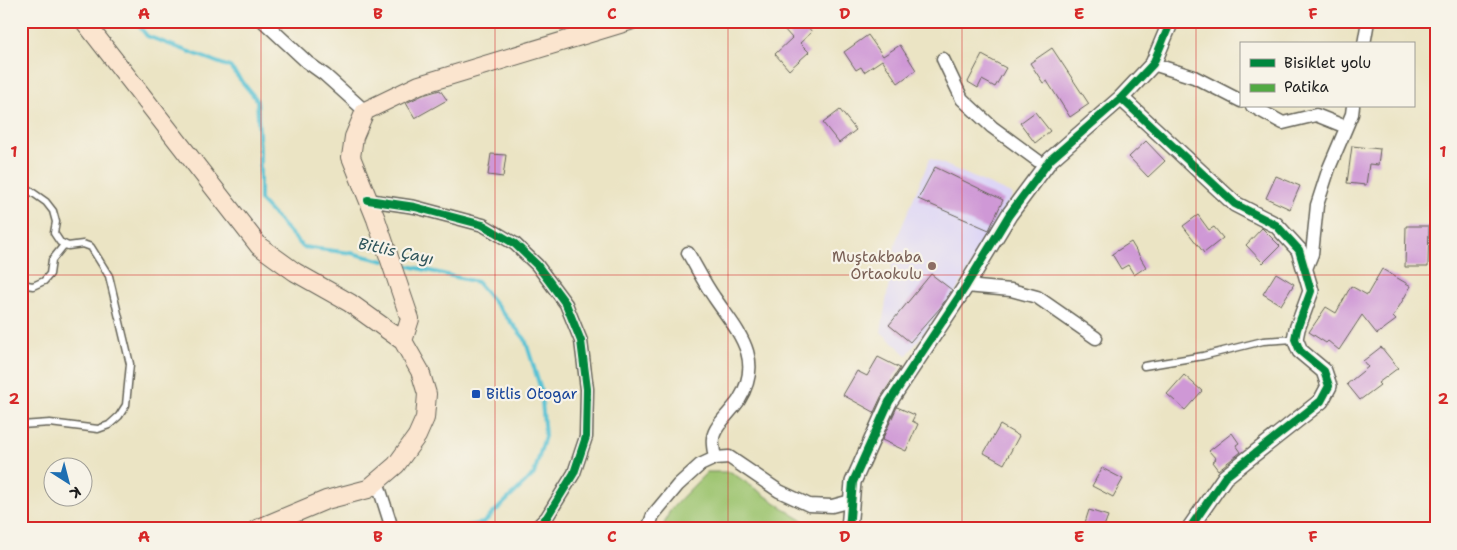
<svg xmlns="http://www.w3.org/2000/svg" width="1457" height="550" font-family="'Shantell Sans',sans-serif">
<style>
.built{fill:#ddd5f6}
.green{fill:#9dc470;stroke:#5c7046}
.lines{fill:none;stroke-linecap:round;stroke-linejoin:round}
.stream{stroke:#58c2d4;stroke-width:4}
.building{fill:#cf98d6}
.service-casing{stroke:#646257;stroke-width:9}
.minor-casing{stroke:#646257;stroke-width:15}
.tertiary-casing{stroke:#646257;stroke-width:18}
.secondary-casing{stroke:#646257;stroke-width:20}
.service{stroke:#fff;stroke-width:6}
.minor{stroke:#fff;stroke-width:12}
.tertiary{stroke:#fff;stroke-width:15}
.secondary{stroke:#fbe5cf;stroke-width:18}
.quiet{stroke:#52a943;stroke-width:6;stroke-dasharray:12 6;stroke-linecap:butt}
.cycleway-casing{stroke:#f7f3e8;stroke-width:11}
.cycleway{stroke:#00873e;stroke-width:8}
.grid{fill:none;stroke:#d62828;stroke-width:1;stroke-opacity:0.55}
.education-dot{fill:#8d6e63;stroke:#f7f3e8;stroke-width:2}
.transit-dot{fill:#1a4fb4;stroke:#f7f3e8;stroke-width:2}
.labels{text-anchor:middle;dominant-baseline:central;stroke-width:4.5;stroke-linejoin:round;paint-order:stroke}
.education-label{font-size:15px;fill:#785e54;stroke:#f7f3e8;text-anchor:end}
.transit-label{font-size:15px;fill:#164399;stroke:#f7f3e8;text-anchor:start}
.water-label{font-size:16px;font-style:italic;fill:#31565c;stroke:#f7f3e8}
.neatline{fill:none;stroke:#d62828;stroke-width:2}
.grid-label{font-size:16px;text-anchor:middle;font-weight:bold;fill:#d62828}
</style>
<rect width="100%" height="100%" fill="#f7f3e8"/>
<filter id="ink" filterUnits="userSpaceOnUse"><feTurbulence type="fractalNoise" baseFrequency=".02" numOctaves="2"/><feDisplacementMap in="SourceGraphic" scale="10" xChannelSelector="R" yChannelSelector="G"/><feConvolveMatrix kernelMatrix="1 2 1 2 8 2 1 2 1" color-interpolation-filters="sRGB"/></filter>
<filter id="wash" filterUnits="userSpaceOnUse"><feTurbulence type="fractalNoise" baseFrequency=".0096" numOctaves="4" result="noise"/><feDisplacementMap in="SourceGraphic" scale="20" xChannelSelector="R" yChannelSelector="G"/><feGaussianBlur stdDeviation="1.12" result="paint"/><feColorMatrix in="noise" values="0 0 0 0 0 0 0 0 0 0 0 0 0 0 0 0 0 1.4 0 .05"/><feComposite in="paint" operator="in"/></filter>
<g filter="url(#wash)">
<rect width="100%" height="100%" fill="#ebe4c4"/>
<path class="built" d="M930,158L1013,195L957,290L907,355L881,332L896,241Z"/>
<path class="green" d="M707,472H731L792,514L817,529H662L670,510Z"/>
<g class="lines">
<path class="stream" d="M135,21L147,36L230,67L257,100L260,150V200L303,247L351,253L384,261
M396,263L477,282L525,339L541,390L545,436L534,474L483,523L449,529"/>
</g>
<g id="blocks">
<path class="building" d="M791,21H803L812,32L800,43L809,52L789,70L775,54L792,38L783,28Z
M868,35L883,56L900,45L916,70L898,83L882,60L864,72L861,67L856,70L844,52Z
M1052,48L1089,104L1070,117L1047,81L1043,83L1030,63Z
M982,55L1006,68L995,87L982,80L978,88L968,82Z
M440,90L447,100L415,118L406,103L423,95Z
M840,110L856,130L839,143L823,123Z
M1035,112L1050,131L1035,143L1020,123Z
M1146,141L1165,161L1148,177L1129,157Z
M1352,146L1380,149L1378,165L1369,164L1366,185L1347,183Z
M491,154L506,155L503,177L488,175Z
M935,167L1003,200L989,230L918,199Z
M1276,176L1300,186L1290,209L1266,198Z
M1198,215L1209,230L1214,227L1223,238L1204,253L1183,226Z
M1406,226H1429L1428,267H1405Z
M1262,228L1280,246L1263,263L1246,245Z
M1131,242L1146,267L1134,275L1128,265L1121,269L1112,254Z
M1382,269L1411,286L1393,317L1396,320L1377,334L1362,315L1339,350L1328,341L1326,343L1309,332L1326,307L1336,313L1351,286L1367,295Z
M1276,273L1294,284L1281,305L1263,294Z
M931,274L952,290L940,308L910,342L889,325Z
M1381,347L1398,368L1378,383L1380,385L1360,400L1347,384L1368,367L1363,361Z
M878,357L900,368L881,397L874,412L843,395L857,371L867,376Z
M1184,375L1202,391L1185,410L1167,394Z
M897,407L915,415L912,421L918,424L906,451L882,440Z
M1000,425L1019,436L1004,464L984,453Z
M1232,433L1239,443L1236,445L1241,452L1218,470L1212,462L1216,459L1209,451Z
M1102,468L1123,479L1113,497L1092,486Z
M1089,510L1108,516L1103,529H1083Z"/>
</g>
</g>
<g filter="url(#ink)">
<use href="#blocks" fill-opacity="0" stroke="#646257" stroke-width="1"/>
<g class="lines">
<defs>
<path id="service" d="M21,284L33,286L44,281L50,274L52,260L64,245
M1144,366L1203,356L1263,341L1294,339
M21,425L50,423L98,429L109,425L119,416L126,405L130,364L109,276L91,247L83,244L68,246L60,242L54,233L56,222L53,211L46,202L29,190"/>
<path id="minor" d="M263,21L307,62L325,75L365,111
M1364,44L1368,21
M943,59L962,99L992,127L1045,166
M1153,64L1194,77L1241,101
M1252,106L1283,123L1316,115L1346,127
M368,200L415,207L483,225L515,244L537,265L566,304L581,341L587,389L586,437L574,473L547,517L535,529
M688,253C697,268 704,283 714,297C737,331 765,358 739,400C732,411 714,426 713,438C712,444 714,452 715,458
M1305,271L1312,254L1317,205L1329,168L1352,114L1353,106
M966,286L1011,290L1037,297L1096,338
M377,481L390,522L389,529
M648,529L653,515L678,485L700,465L715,458L729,457L779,491L809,505L832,506L851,501"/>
<path id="tertiary" d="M1121,98L1235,204L1276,225L1299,250L1311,291L1297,329L1295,339L1300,351L1324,371L1329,386L1321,401L1225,477L1189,529
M849,529L853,482L889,402L966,286L1009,215L1050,160L1121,98L1153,64L1171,21"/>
<path id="secondary" d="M84,21L259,246L295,272L350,303L403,341L420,371L427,394L425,418L417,436L396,465L368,489L326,500L257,529
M403,341L410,319L376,219L351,157L354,137L365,111L419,85L630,21"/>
</defs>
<use href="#service" class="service-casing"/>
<use href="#minor" class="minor-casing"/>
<use href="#tertiary" class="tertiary-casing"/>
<use href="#secondary" class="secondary-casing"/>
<use href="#service" class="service"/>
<use href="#minor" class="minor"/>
<use href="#tertiary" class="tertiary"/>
<use href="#secondary" class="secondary"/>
<path class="quiet" d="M1425,529L1436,528"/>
<defs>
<path id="cycleway" d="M1121,98L1235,204L1276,225L1299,250L1311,291L1297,329L1295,339L1300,351L1324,371L1329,386L1321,401L1225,477L1189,529
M368,200L415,207L483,225L515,244L537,265L566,304L581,341L587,389L586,437L574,473L547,517L535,529
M849,529L853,482L889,402L966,286L1009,215L1050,160L1121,98L1153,64L1171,21"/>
</defs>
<use href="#cycleway" class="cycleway-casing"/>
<use href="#cycleway" class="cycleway"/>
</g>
</g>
<path class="grid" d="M261,21V529M495,21V529M728,21V529M962,21V529M1196,21V529M21,275H1436"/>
<circle class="education-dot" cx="932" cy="266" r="5"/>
<rect class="transit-dot" x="471" y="389" width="10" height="10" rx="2.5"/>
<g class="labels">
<g class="education-label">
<text x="922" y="257">Muştakbaba<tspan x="922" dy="17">Ortaokulu</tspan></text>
</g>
<g class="transit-label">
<text x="486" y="394">Bitlis Otogar</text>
</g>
<g class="water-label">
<text transform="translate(396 251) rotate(12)">Bitlis Çayı</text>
</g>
</g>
<rect width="1457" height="550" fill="none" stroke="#f7f3e8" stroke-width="55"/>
<rect x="1240" y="42" width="175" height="65" fill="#f7f3e8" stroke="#9f9d96"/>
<rect x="1250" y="59" width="25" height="8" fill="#00873e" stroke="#9f9d96"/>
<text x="1284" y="68" font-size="15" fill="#1c1c1c">Bisiklet yolu</text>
<rect x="1250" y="84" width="25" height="8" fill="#52a943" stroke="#9f9d96"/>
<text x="1284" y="92" font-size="15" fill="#1c1c1c">Patika</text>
<g transform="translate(68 482) rotate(144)"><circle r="24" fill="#f7f3e8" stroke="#9f9d96"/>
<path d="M0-4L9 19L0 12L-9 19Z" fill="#1f6fb2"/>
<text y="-8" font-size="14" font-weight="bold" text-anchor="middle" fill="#1c1c1c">K</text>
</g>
<rect x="28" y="28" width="1402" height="494" class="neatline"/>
<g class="grid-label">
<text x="144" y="19">A</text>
<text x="378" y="19">B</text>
<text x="612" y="19">C</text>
<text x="845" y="19">D</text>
<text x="1079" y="19">E</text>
<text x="1313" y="19">F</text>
<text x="14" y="157">1</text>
<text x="1443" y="157">1</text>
<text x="14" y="404">2</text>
<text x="1443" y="404">2</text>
<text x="144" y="542">A</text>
<text x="378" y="542">B</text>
<text x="612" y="542">C</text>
<text x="845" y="542">D</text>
<text x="1079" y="542">E</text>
<text x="1313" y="542">F</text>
</g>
</svg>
